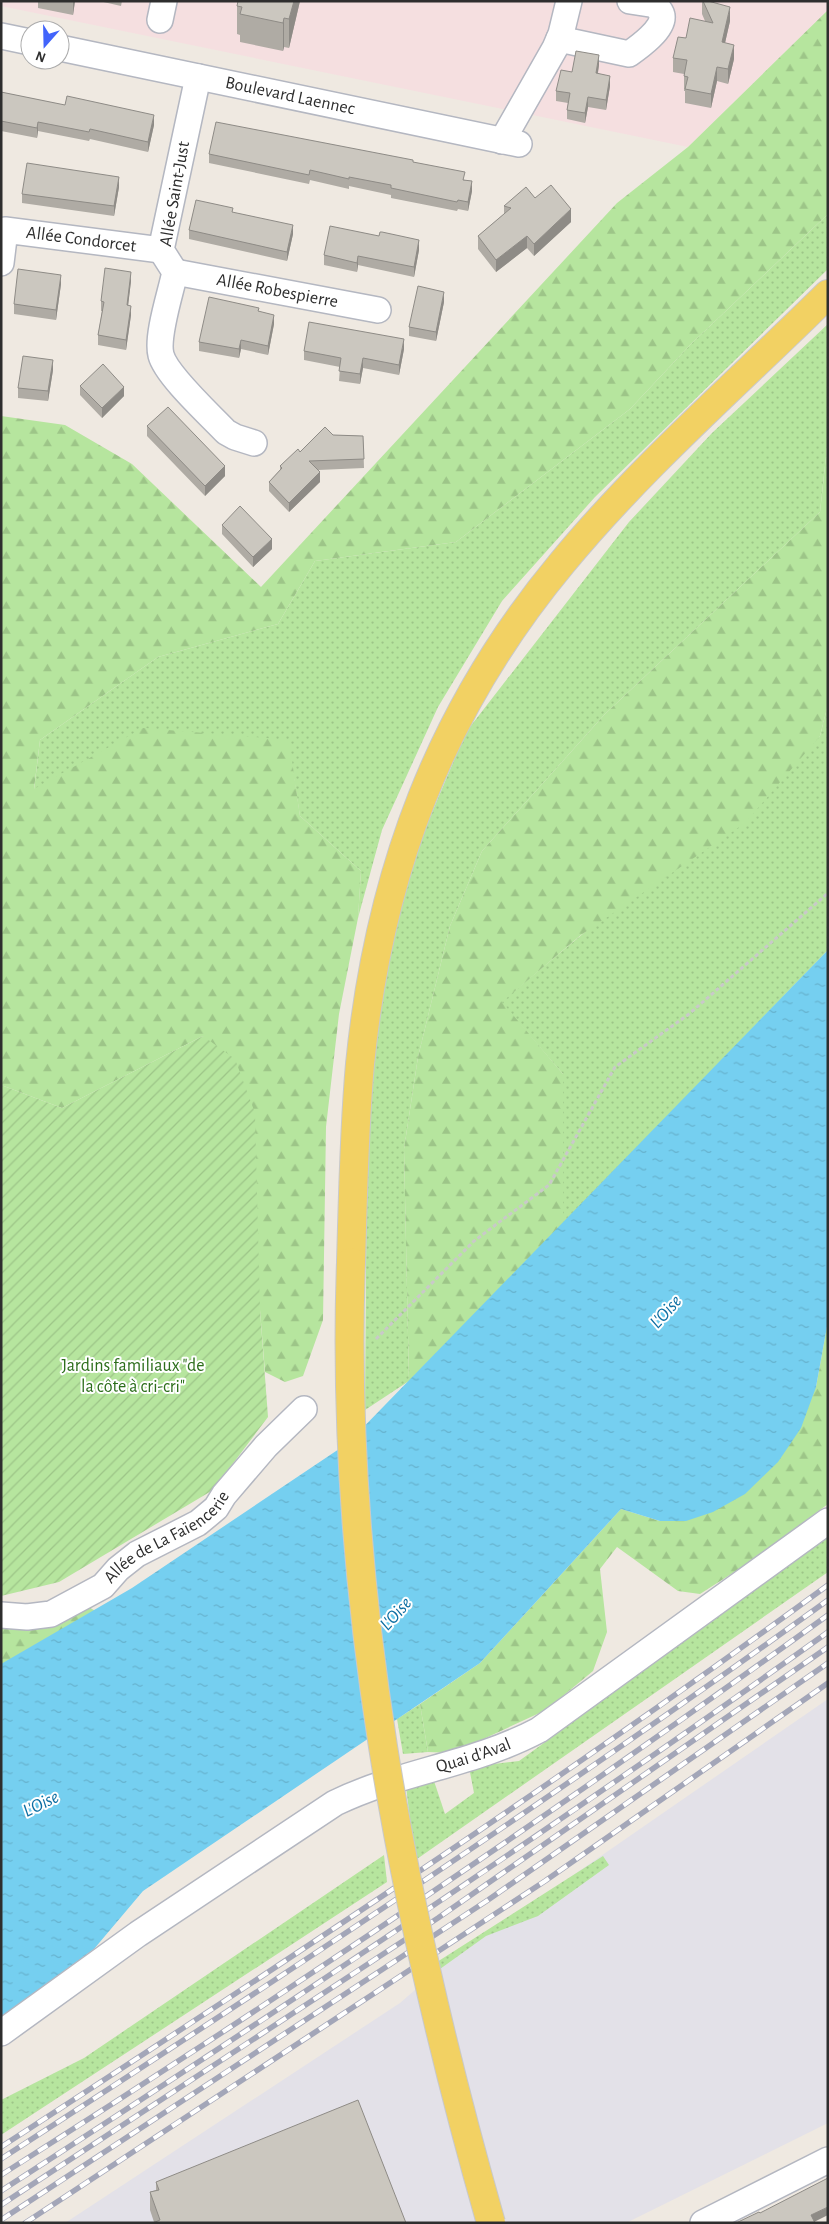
<svg xmlns="http://www.w3.org/2000/svg" width="829" height="2224" font-family="'Alegreya Sans',sans-serif">
<style>
.industrial{fill:#e3e1e8}
.medical{fill:#f5dfe0}
.grass{fill:url(#grass-dots)}
.forest{fill:url(#forest-firs)}
.garden{fill:url(#garden-furrows)}
.water{fill:url(#water-ripples)}
.lines{fill:none;stroke-linecap:round;stroke-linejoin:round}
.minor-casing{stroke:#b4b7c1;stroke-width:28}
.major-casing{stroke:#c9c9c9;stroke-width:30}
.path{stroke:#c9c9c9;stroke-width:3;stroke-dasharray:4 2.5;stroke-linecap:butt}
.minor{stroke:#fff;stroke-width:25}
.major{stroke:#f2d163;stroke-width:28}
.rail-casing{stroke:#a3a6b8;stroke-width:5.5}
.rail{stroke:#fff;stroke-width:4;stroke-dasharray:11;stroke-linecap:butt}
.major-bridge-casing{stroke:#c9c9c9;stroke-width:30;stroke-linecap:butt}
.major-bridge{stroke:#f2d163;stroke-width:28}
.wall{fill:#afaba4}
.shaded-wall{fill:#8e8b86}
.building{fill:#cbc7bf;stroke:#8e8b86}
.labels{text-anchor:middle;dominant-baseline:central;stroke-width:4;stroke-linejoin:round;paint-order:stroke}
.street-label{font-size:18px;fill:#2e2e2e;stroke:#fff}
.park-label{font-size:18px;fill:#2c6e1b;stroke:#fff}
.water-label{font-size:19px;font-style:italic;fill:#0d6fa3;stroke:#fff}
</style>
<defs>
<pattern id="grass-dots" width="8" height="8" patternUnits="userSpaceOnUse" patternTransform="scale(1.25)"><rect width="8" height="8" fill="#b6e59e"/><path d="M2 2h.1M6 6h.1" fill="none" stroke="#9dc588" stroke-width="1.8" stroke-linecap="round"/></pattern>
<pattern id="forest-firs" width="22" height="20" patternUnits="userSpaceOnUse" patternTransform="scale(1.25)"><rect width="22" height="20" fill="#b6e59e"/><path d="M5 1l3.5 6h-7zM16 11l3.5 6h-7z" fill="#9dc588"/></pattern>
<pattern id="garden-furrows" width="10" height="10" patternUnits="userSpaceOnUse" patternTransform="scale(1.25)"><rect width="10" height="10" fill="#b6e59e"/><path d="M-1 1l2-2M0 10L10 0M9 11l2-2" fill="none" stroke="#9dc588"/></pattern>
<pattern id="water-ripples" width="26" height="14" patternUnits="userSpaceOnUse" patternTransform="scale(1.25)"><rect width="26" height="14" fill="#75cff0"/><path d="M2 4q2-2 4 0t4 0M15 11q2-2 4 0t4 0" fill="none" stroke="#66b2ce"/></pattern>
</defs>
<rect width="100%" height="100%" fill="#efe9e1"/>
<path class="industrial" d="M828,1699V2123L626,2223H65L400,2003L446,1963Z"/>
<path class="medical" d="M1,1H828V10L688,147L1,6Z"/>
<path class="grass" d="M828,214V269L595,497L502,601L438,707L382,830L358,918L361,871L300,816L288,740L34,790L40,740L158,657L278,624L315,561L456,542L630,409L691,344Z
M828,324V438L820,512L605,714L482,851L450,926L418,1057L404,1149L409,1381L365,1410L367,1135L377,1017L403,894L422,836L466,732L629,522L712,433Z
M828,704V950L563,1224V1074L501,1002L820,736Z
M828,1537V1572L417,1859L412,1837L406,1786L433,1778L445,1814L474,1793L469,1767L519,1761Z
M420,1704L428,1752L403,1754L397,1719Z
M384,1855L387,1882L1,2135V2100L84,2058Z
M603,1856L609,1865L538,1916L486,1936L440,1969L437,1962Z"/>
<path class="forest" d="M828,10V214L691,344L630,409L456,542L315,561L278,624L158,657L40,740L34,789L143,728L289,740L300,816L361,871L358,918L339,1014L326,1127L323,1320L303,1376L285,1382L265,1372L260,1310L203,1036L62,1108L1,1085V416L65,425L132,464L261,587L617,203L688,147Z
M828,438V704L820,736L745,823L581,935L502,1002L563,1074V1224L409,1381L404,1149L418,1057L450,926L482,851L605,714L820,512Z
M828,1321V1504L750,1562L700,1594L678,1591L617,1547L600,1569L607,1632L593,1671L546,1710L453,1753L428,1752L420,1704L480,1663L621,1509L660,1521L816,1387Z
M85,1605L99,1613L1,1679V1628Z"/>
<path class="garden" d="M203,1036L235,1059L255,1113L260,1310L268,1417L213,1490L59,1582L1,1596V1085L62,1108Z"/>
<path class="water" d="M828,950V1321L816,1387L801,1428L778,1462L745,1494L713,1512L686,1521H660L621,1509L480,1663L143,1891L94,1949L1,2017V1664L132,1588L348,1443Z"/>
<g class="lines">
<defs>
<g id="minor">
<path d="M160,20L164,1"/>
<path d="M1,36L30,42"/>
<path d="M559,39L629,54C639,47 664,29 662,16C662,12 658,9 656,5L630,1"/>
<path id="s1" d="M60,48L519,144"/>
<path d="M198,77L161,250L175,272C171,292 156,336 161,355C166,375 210,415 226,432L235,437L254,443"/>
<path d="M502,141L555,48L561,34L569,1"/>
<path id="s2" d="M1,263L5,230L161,250"/>
<path id="s3" d="M175,272L378,310"/>
<path id="s4" d="M1,1615L27,1617L51,1614L103,1586L118,1569L137,1554L198,1523L216,1508L224,1495L266,1446L304,1409"/>
<path id="s5" d="M1,2033L138,1934L335,1803C401,1771 473,1765 539,1730L828,1521"/>
<path d="M703,2223L828,2160"/>
</g>
<path id="major" d="M351,1262C353,1196 354,1130 360,1064C379,874 439,711 562,563C642,466 738,383 828,294"/>
</defs>
<use href="#minor" class="minor-casing"/>
<use href="#major" class="major-casing"/>
<path class="path" d="M376,1339L474,1241L549,1185L615,1067L689,1014L828,893"/>
<use href="#minor" class="minor"/>
<use href="#major" class="major"/>
<defs>
<path id="rail" d="M1,2147C281,1965 559,1782 828,1585
M1,2159C280,1978 558,1795 828,1600
M1,2175C282,1997 558,1810 828,1615
M1,2191C280,2010 557,1826 828,1632
M1,2205L438,1918L828,1647
M1,2220L488,1900L828,1663
M25,2223L545,1881L828,1683"/>
</defs>
<use href="#rail" class="rail-casing"/>
<use href="#rail" class="rail"/>
<defs>
<path id="major-bridge" d="M351,1262C339,1587 402,1911 491,2223"/>
</defs>
<use href="#major-bridge" class="major-bridge-casing"/>
<use href="#major-bridge" class="major-bridge"/>
</g>
<path class="wall" d="M38,1H75L73,15L38,8Z
M99,1H122L121,6Z
M300,1L289,48L284,47L283,51L240,42V35L237,34V6Z
M702,1H708L730,21L725,43L734,59L728,84L717,81L711,108L685,103V91H684V74L673,72V58L686,38L705,21L702,14Z
M599,65L598,73L610,86L606,110L588,107L585,123L567,119V110L568,103L556,101V91L572,72Z
M1,92L154,125L148,152L90,139L89,141L38,131L37,138L1,131Z
M209,154L413,162L465,180L472,191L468,211L458,209L457,211L391,198V195L349,186V189L310,180L309,184L209,163Z
M119,187L114,216L22,203V194Z
M535,198L571,222L534,256L527,248L496,272L478,249V236L504,214V206Z
M189,230L293,234L287,261L189,239Z
M379,236L419,250L414,277L358,265L357,272L324,265V255Z
M131,281L128,305L131,315L126,350L98,345V335L102,311H101V301Z
M61,284L56,320L14,314V304Z
M444,302L436,341L409,336V327Z
M259,311L274,324L268,355L241,349L239,358L199,351V342Z
M404,349L399,375L363,368L360,384L339,381L340,367L304,360V351Z
M53,370L48,401L18,398V388Z
M80,386L124,396L102,418L80,395Z
M147,426L225,476L205,496L147,436Z
M333,435L363,436L364,468L318,470L320,482L289,512L269,491V482L280,470V466L300,452Z
M222,525L272,549L253,567L222,534Z
M156,2182L406,2223L154,2222L150,2210V2192L156,2190Z"/>
<path class="shaded-wall" d="M73,1H75L73,15Z
M294,1H300L289,48V19Z
M730,7V21L722,56V42Z
M284,18V47L283,51V23Z
M734,45V59L728,84V69Z
M599,55V65L596,83V73Z
M717,67V81L711,108V94Z
M610,76V86L606,110V100Z
M588,97V107L585,123V113Z
M154,115V125L148,152V142Z
M38,122V131L37,138V128Z
M119,177V187L114,216V206Z
M472,181V191L468,211V202Z
M571,209V222L534,256V244Z
M293,225V234L287,261V252Z
M527,236V248L496,272V260Z
M419,240V250L414,277V267Z
M358,256V265L357,272V263Z
M131,272V281L127,315V305Z
M61,275V284L56,320V310Z
M444,292V302L436,341V332Z
M131,306V315L126,350V340Z
M274,315V324L268,355V346Z
M404,339V349L399,375V365Z
M241,340V349L239,358V349Z
M363,358V368L360,384V374Z
M53,360V370L48,401V391Z
M124,387V396L102,418V408Z
M225,466V476L205,496V486Z
M320,472V482L289,512V503Z
M272,539V549L253,567V557Z
M828,2207V2215L812,2223L811,2215Z"/>
<path class="building" d="M238,1H294L289,19L284,18L283,23L240,14L242,7L237,6Z
M703,1H708L730,7L722,42L734,45L728,69L717,67L711,94L685,89L688,77L684,76L687,60L673,58L678,37L686,38L690,18L713,23Z
M576,51L599,55L596,73L610,76L606,100L588,97L585,113L567,110L570,93L556,91L561,70L572,72Z
M1,92L65,105L67,96L154,115L148,142L90,129L89,132L38,122L37,128L1,121Z
M216,122L413,160V162L465,172L463,180L472,181L468,202L458,200L457,202L391,188V185L349,177V179L310,170L309,175L209,154Z
M27,163L119,177L114,206L22,194Z
M551,185L571,209L534,244L527,236L496,260L478,236L511,208L504,206L526,187L535,198Z
M196,200L233,208L232,212L293,225L287,252L189,230Z
M330,226L379,236L380,232H382L419,240L414,267L358,256L357,263L324,255Z
M105,268L131,272L127,305L131,306L126,340L98,335L104,302L101,301Z
M18,269L61,275L56,310L14,304Z
M418,286L444,292L436,332L409,327Z
M209,297L259,308L258,311L274,315L268,346L241,340L239,349L199,342Z
M309,322L404,339L399,365L363,358L360,374L339,371L341,358L304,351Z
M23,356L53,360L48,391L18,388Z
M103,364L124,387L102,408L80,386Z
M168,407L225,466L205,486L147,426Z
M325,427L333,435L363,436L364,459L309,461L320,472L289,503L269,482L282,468L280,466L298,449L300,452Z
M240,506L272,539L253,557L222,525Z
M358,2100L406,2223H153L160,2220L150,2192L159,2190L156,2182Z
M828,2178V2207L811,2215L815,2223H736L759,2212L760,2213Z"/>
<g class="labels">
<g class="street-label">
<text stroke="none"><textPath href="#s1" startOffset="235">Boulevard Laennec</textPath></text>
<text transform="translate(175 194) rotate(-80)">Allée Saint-Just</text>
<text stroke="none"><textPath href="#s2" startOffset="110">Allée Condorcet</textPath></text>
<text stroke="none"><textPath href="#s3" startOffset="104">Allée Robespierre</textPath></text>
<text stroke="none"><textPath href="#s4" startOffset="191">Allée de La Faïencerie</textPath></text>
<text stroke="none"><textPath href="#s5" startOffset="552">Quai d'Aval</textPath></text>
</g>
<g class="park-label">
<text x="133" y="1366">Jardins familiaux "de<tspan x="133" dy="21">la côte à cri-cri"</tspan></text>
</g>
<g class="water-label">
<text transform="translate(666 1312) rotate(-48)">L'Oise</text>
<text transform="translate(396 1614) rotate(-48)">L'Oise</text>
<text transform="translate(41 1804) rotate(-26)">L'Oise</text>
</g>
</g>
<rect width="829" height="2224" fill="none" stroke="#2e2e2e" stroke-width="5"/>
<g transform="translate(45 45) rotate(200)"><circle r="24" fill="#ffffff" stroke="#ababab"/>
<path d="M0-4L9 19L0 12L-9 19Z" fill="#4264fb"/>
<text y="-8" font-size="14" font-weight="bold" text-anchor="middle" fill="#2e2e2e">N</text>
</g>
</svg>
